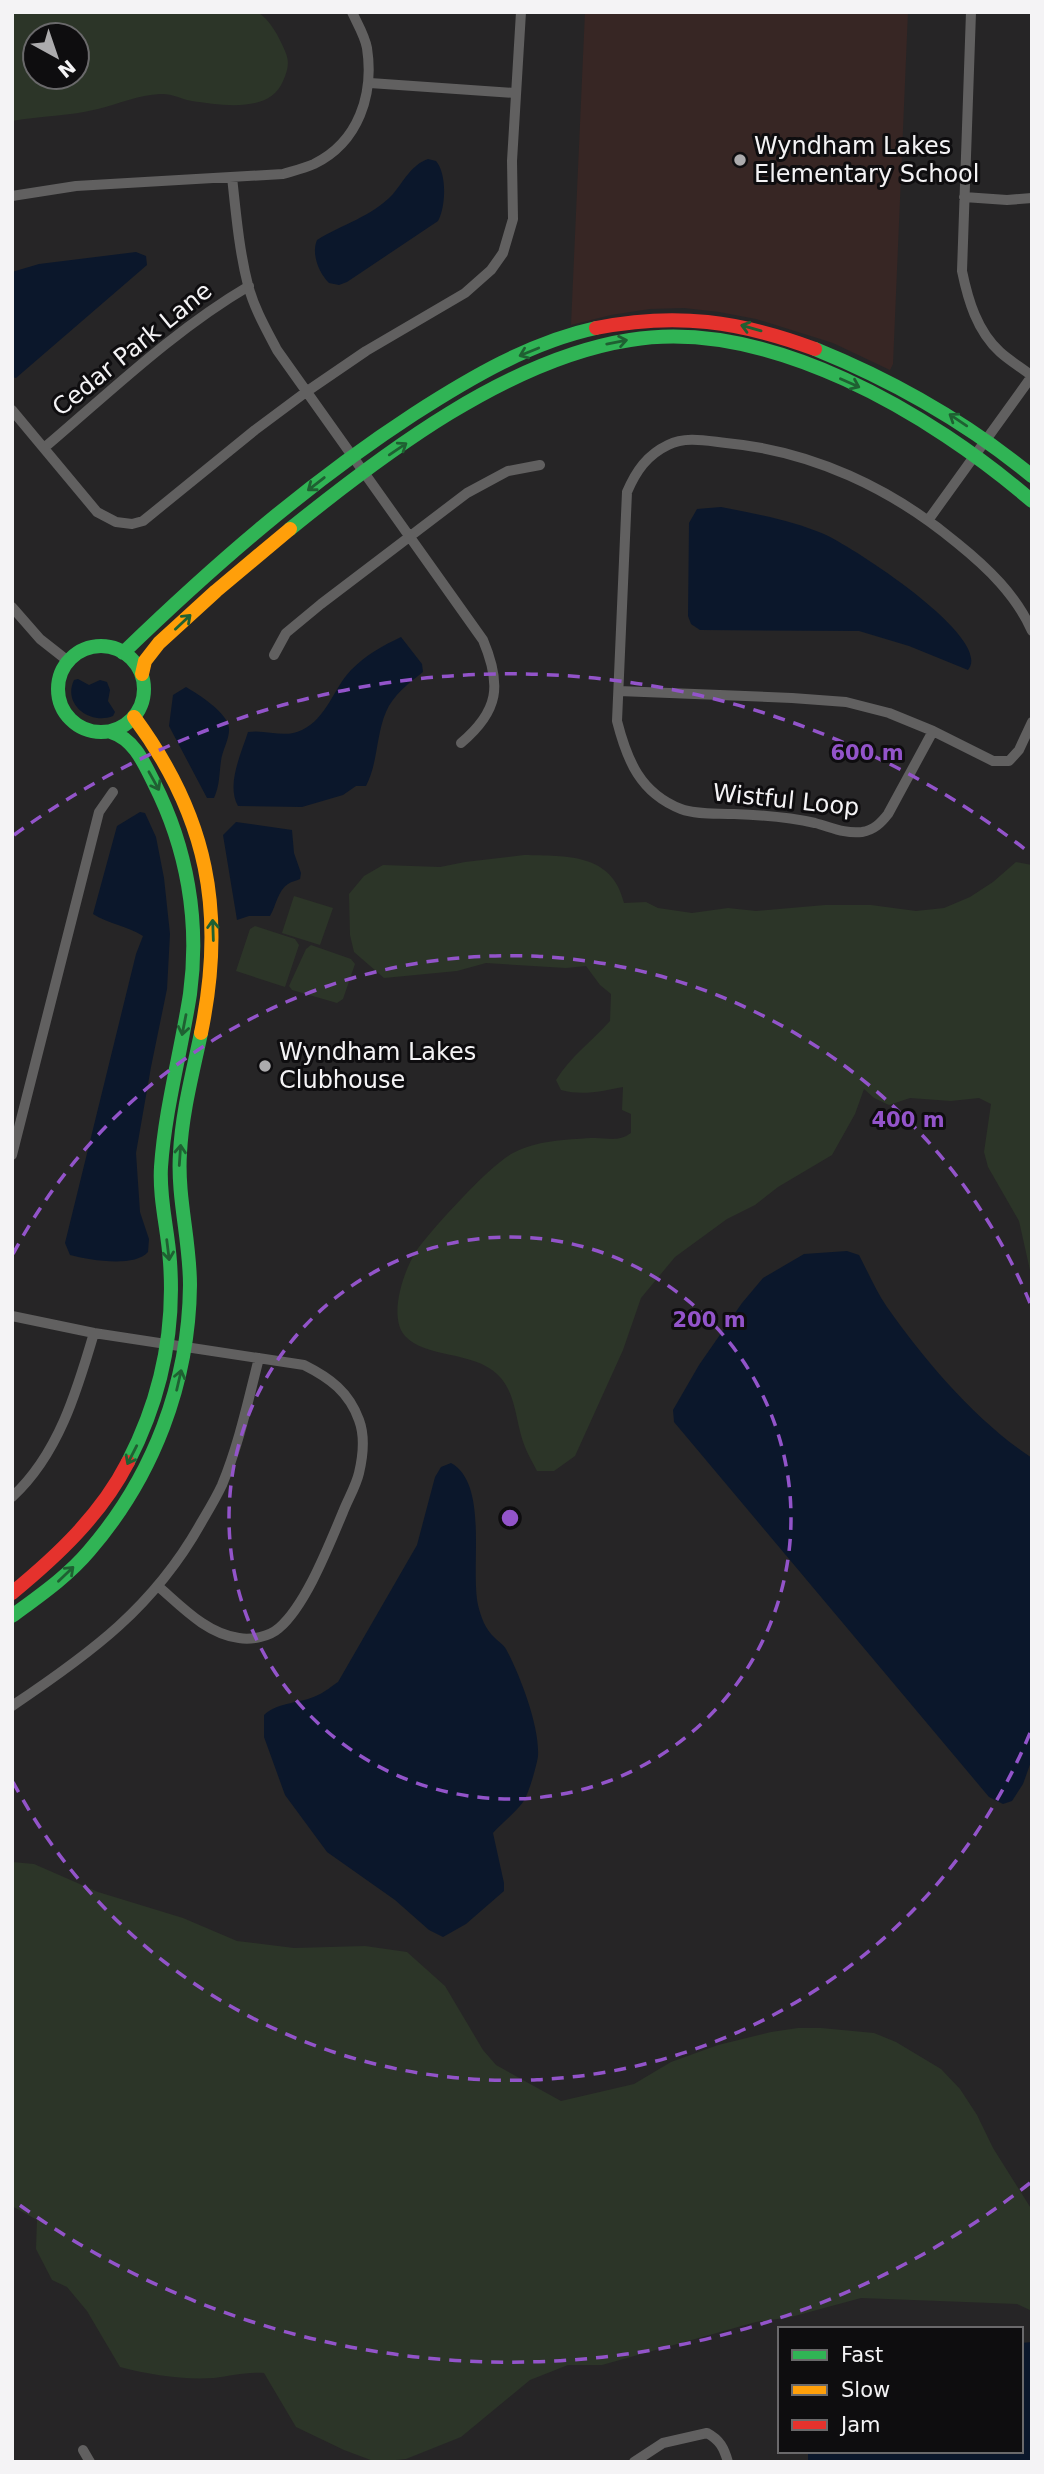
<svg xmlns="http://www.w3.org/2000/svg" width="1044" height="2474" font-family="'DejaVu Sans',sans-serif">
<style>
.education{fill:#372624}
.green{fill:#2c3528;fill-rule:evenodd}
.water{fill:#0b172b}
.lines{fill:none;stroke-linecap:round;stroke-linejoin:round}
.street{stroke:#616060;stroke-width:10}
.fast{stroke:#30b455;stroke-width:14}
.slow{stroke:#ff9f0a;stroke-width:14}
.jam{stroke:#e5322d;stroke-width:14}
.oneway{stroke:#1f6032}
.ring{fill:none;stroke:#9354ca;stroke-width:3.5;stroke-dasharray:12 9}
.poi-dot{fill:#acabad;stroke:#0e0d0f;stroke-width:2.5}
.labels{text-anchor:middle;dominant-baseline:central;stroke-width:6;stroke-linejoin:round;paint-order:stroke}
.poi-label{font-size:24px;fill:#f4f3f5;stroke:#0e0d0f;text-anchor:start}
.street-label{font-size:24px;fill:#f4f3f5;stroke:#0e0d0f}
.centre{fill:#9354ca;stroke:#0e0d0f;stroke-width:3.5}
.ring-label{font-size:21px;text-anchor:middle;font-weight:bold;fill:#9354ca;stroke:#0e0d0f;stroke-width:6;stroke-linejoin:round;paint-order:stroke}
</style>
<rect width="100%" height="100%" fill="#262526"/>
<path class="education" d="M585,12H908L893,364L890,370L833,343L756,319L719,312L684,308L650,309L611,315L571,325Z"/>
<path class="green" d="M12,12H257C270,19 279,37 285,51C290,62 288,70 283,81C270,114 220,105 192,101C181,99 171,93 160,94C139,95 118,104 98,109C70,116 41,116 12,121ZM77,35V77H35V35Z
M524,855C567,856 612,853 624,903L646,902L658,908L692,913L728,908L756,911L825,905H871L916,911L944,908L970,897L993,882L1016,862L1032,865V1279L1019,1221L988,1167L984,1152L991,1104L979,1098L951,1101L910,1098L889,1105L874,1098L864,1089L855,1114L832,1155L778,1187L755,1205L727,1219L675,1257L641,1298L623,1350L575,1456L554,1471H537C533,1463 528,1455 525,1447C515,1423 517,1392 497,1374C473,1351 425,1358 405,1336C387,1316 405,1266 419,1247C436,1225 490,1165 513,1153C538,1140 564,1140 591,1138C607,1137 617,1143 631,1133V1114L622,1110L623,1087C602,1091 583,1096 561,1090L556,1080C570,1057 592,1041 610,1021L611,994L600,985L586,966L566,968L486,963L457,971L384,978L354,952L350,935L349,894L364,876L383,865L440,867L465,862Z
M294,896L333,908L320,945L282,933Z
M255,926L295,939L299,945L285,987L236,971L250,929Z
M311,945L351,959L355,964L343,999L337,1003L292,990L289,986L306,949Z
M12,1862L34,1864L98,1892L183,1918L237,1941L294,1948L365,1946L407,1952L445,1986L483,2050L496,2065L561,2101L634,2084L671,2062L718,2045L771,2032L798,2028H821L874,2033L896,2042L941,2069L960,2089L977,2115L993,2148L1032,2210V2311L1017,2304L861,2298L791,2317L756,2322L602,2365H568L530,2380L461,2437L406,2459L376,2462L344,2450L296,2427L264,2373C246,2372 231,2376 214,2378C182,2380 151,2375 120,2367L87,2311L67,2287L52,2280L36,2249L37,2220L12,2206Z"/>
<path class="water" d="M428,159L436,161C447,174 446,206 438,221L347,282L339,285L329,283C319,273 311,254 317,240C343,224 371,217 393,194C404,181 411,165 428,159Z
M136,252L146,256L147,265L16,378L12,377V272L39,264Z
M721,507C757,514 791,520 824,534C851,546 995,638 968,670L909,646L859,631L700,630L691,624L688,616L689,523L697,509Z
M401,637L422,664L423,672C409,683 393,695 386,712C376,735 378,763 366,786H356L343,795L302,807L238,806C226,785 241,754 248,732C267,729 284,739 302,730C327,718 333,689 351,670C366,655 382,646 401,637Z
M78,679L89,685L100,680L107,682L110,690L108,701L115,712L113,716C91,725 62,705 74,680Z
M186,687C198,694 228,713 229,728C230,738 222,751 221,761C219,774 220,785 214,798H207L169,726L173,695Z
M140,812L145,813L156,837L164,878L170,934L167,989L151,1067L136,1153L140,1212L149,1239L148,1252C134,1268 89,1260 70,1255L65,1243L136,954L143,936C127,926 109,924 93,914L117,826Z
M236,822L292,830L294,853L301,873L300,879C296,881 292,881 288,884C278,890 276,906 270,916H249L237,920L223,835Z
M847,1251L859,1255C868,1272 876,1291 887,1307C925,1361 977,1422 1032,1458V1759L1023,1784L1012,1801L1003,1804L989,1797L674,1422L673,1410L699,1365L742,1303L763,1278L804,1254Z
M451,1463C489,1484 470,1566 478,1605C481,1617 485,1629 495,1638C499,1642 503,1644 506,1649C520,1675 540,1727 538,1756C537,1765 528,1796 523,1802C515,1813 502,1823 493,1833L504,1883V1891L466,1924L443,1937L429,1930L395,1900L327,1852L285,1795L264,1737V1715C279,1701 301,1704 318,1695C325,1692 332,1686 338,1682L417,1545L435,1477L441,1467Z
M1032,2342V2462H808V2451H1021V2343Z"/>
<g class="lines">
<path class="street" d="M971,12L962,271C968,300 977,331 1000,352C1010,361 1022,368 1032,376
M370,83L515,93
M232,177C236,213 239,250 248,285C254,308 266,329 277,350L483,640C502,685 499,711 461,743
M12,196L76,186L283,174C293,171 305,168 314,164C359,142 374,94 367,48C365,36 357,23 352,12
M964,197L1007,200L1032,198
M12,410L97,512L116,522L132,524L143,521L255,430L306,392L366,351L465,293L491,270L503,253L513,219L512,161L521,12
M44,448C110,392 174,330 249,286
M929,519L1032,376
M12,607L40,639L68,661
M274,655L286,633L321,604L467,493L508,471L540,465
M619,691L792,698L846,702L889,713L933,731L993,761H1009L1019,750L1032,722
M933,731L888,814C881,823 874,830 862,832C844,834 831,827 815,823C788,817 761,815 734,814C717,813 697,815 681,809C640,793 627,760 617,721L627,492C636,471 647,455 668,445C686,436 707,441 726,443C812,451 891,488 957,543C988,568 1016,595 1032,631
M12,1155L99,812L113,792
M12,1316L94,1333L304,1365C330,1378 349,1392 359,1420C365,1436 363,1456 359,1473C356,1486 348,1499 343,1512C329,1545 306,1605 279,1628C269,1637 251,1640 239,1638C207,1634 182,1607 159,1587
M12,1497C58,1455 77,1391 94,1333
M12,1706C91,1653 154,1607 201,1523C208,1511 216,1498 222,1485C239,1444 248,1401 259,1358
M83,2450L90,2462
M634,2462L663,2443L707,2433C720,2440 724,2448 728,2462"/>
<path class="fast" d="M815,349C894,381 966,422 1032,476
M290,529C384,453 508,359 630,340C768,317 931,414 1032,501
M58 689a43 43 0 1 1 86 0a43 43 0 1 1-86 0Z
M123,653C214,565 308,483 414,414C470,378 531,342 596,328
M111,732C134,739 144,763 154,783C187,848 200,921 190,994C181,1052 165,1109 161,1167C159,1199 168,1230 170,1262C175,1332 160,1400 128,1462
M12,1616C39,1596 67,1577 89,1551C153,1477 189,1383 190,1285C190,1240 177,1197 180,1153C182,1112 193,1072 201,1033"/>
<path class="slow" d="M142,674L145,661L159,643L216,591L290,529
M134,717C208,817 226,912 201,1033"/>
<path class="jam" d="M596,328C676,312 740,321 815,349
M12,1593C57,1556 101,1515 128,1462"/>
</g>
<defs><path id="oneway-shaft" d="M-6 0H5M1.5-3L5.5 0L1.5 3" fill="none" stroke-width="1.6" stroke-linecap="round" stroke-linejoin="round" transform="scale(1.75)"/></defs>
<g class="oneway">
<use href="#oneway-shaft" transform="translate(751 328) rotate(-164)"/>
<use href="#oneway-shaft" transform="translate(617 342) rotate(-11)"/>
<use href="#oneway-shaft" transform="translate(529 352) rotate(158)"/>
<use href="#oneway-shaft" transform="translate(850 383) rotate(24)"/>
<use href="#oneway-shaft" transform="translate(958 420) rotate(-146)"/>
<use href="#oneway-shaft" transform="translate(398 449) rotate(-34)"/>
<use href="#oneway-shaft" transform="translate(316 484) rotate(142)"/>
<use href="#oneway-shaft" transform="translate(183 622) rotate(-43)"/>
<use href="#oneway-shaft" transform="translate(154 781) rotate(61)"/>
<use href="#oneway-shaft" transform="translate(213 930) rotate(-92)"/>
<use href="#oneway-shaft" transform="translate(184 1025) rotate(101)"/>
<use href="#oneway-shaft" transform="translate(180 1155) rotate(-86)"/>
<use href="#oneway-shaft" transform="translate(168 1250) rotate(83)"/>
<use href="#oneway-shaft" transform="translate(179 1380) rotate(-77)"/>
<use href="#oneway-shaft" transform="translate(132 1455) rotate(117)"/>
<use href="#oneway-shaft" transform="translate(66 1574) rotate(-44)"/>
</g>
<g class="ring">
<circle cx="510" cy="1518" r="281"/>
<path d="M1030 1733A563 563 0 0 1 13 1782M13 1254A563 563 0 0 1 1030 1303"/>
<path d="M1030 2183A844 844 0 0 1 14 2201M14 835A844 844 0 0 1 1030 853"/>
</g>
<g class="poi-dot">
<circle cx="740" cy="160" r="7"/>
<circle cx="265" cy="1066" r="7"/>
</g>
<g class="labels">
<g class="poi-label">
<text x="754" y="146">Wyndham Lakes<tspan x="754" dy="28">Elementary School</tspan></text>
<text x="279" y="1052">Wyndham Lakes<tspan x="279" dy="28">Clubhouse</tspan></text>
</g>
<g class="street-label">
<text transform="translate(132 349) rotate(-39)">Cedar Park Lane</text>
<text transform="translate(786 800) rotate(6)">Wistful Loop</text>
</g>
</g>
<circle cx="510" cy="1518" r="10" class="centre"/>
<g class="ring-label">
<text x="867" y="760">600 m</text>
<text x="908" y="1127">400 m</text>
<text x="709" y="1327">200 m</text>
</g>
<rect width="1044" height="2474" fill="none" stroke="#f4f3f5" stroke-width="28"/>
<rect x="778" y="2327" width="245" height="126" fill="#0e0d0f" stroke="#6a696b" stroke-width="2"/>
<rect x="792" y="2350" width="35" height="10" fill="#30b455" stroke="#6a696b" stroke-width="2"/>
<text x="841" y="2362" font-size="21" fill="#f4f3f5">Fast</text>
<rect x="792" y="2385" width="35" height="10" fill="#ff9f0a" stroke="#6a696b" stroke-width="2"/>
<text x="841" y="2397" font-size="21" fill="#f4f3f5">Slow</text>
<rect x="792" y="2420" width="35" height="10" fill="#e5322d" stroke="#6a696b" stroke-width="2"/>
<text x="841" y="2432" font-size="21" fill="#f4f3f5">Jam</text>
<g transform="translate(56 56) rotate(140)"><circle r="33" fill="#0e0d0f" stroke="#6a696b" stroke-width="2"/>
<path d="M0-5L12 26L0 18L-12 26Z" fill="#acabad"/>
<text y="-10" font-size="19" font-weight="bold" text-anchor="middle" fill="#f4f3f5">N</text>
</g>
</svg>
